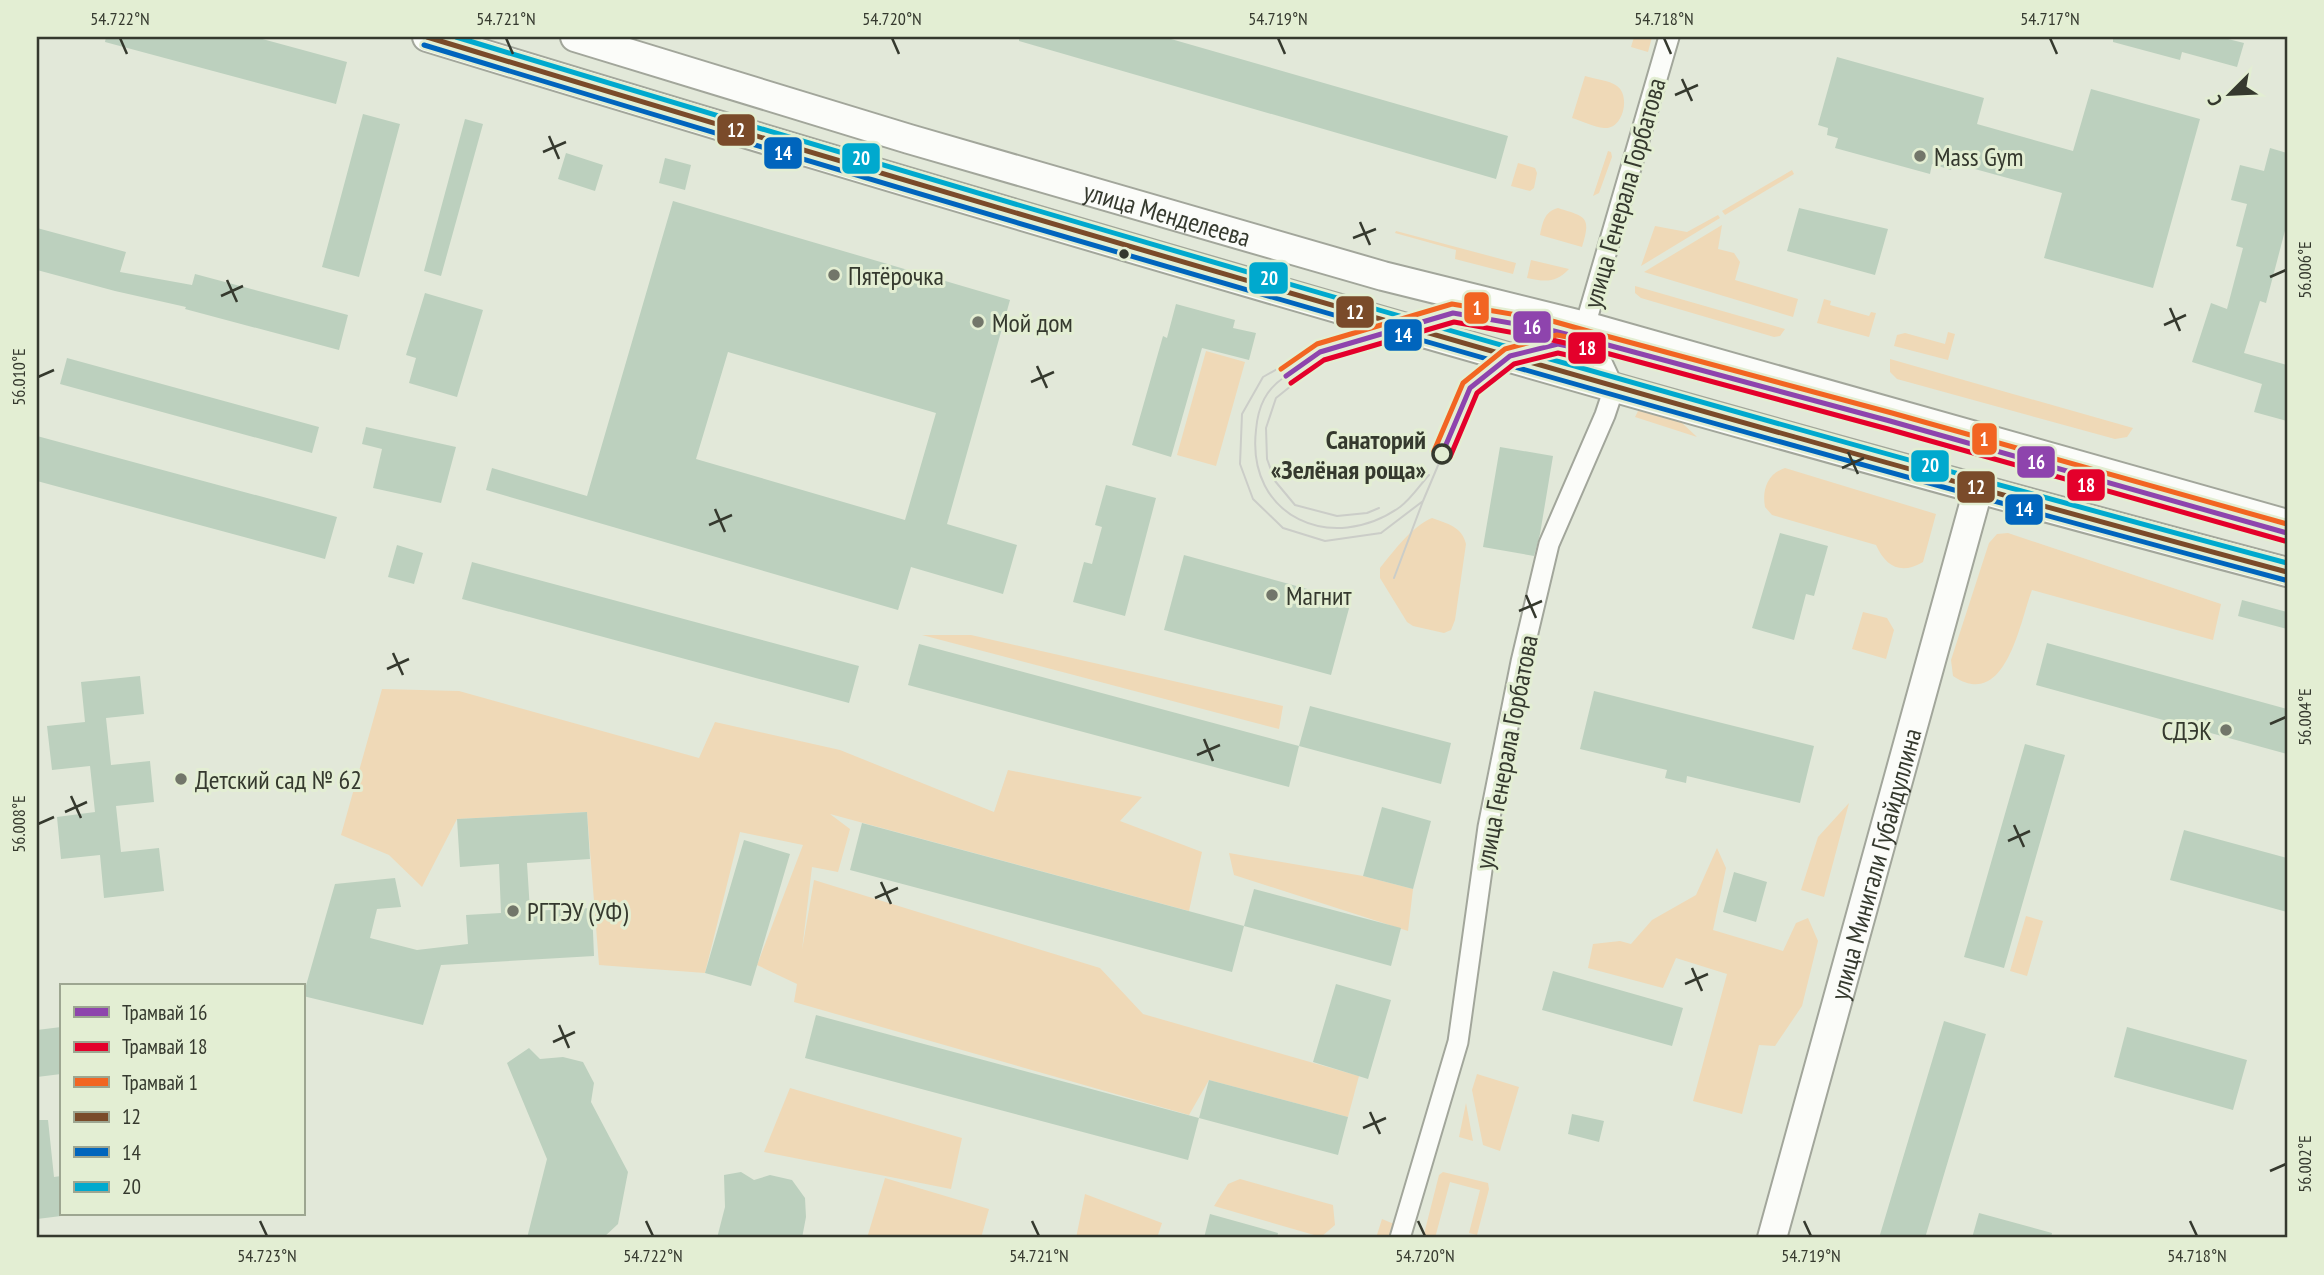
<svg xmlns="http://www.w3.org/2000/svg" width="2324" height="1275" font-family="'PT Sans Narrow',sans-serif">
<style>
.green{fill:#efd9b7}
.building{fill:#bcd0be;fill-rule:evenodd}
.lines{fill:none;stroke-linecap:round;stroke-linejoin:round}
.minor-casing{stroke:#a2a69b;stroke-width:23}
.secondary-casing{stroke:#a2a69b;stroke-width:32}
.minor{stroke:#fbfcf9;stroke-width:19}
.secondary{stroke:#fbfcf9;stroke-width:28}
.tram{stroke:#cbcdc8;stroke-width:2}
.bus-1-casing{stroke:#e3eed3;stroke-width:10}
.bus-2-casing{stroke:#e3eed3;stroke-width:10}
.bus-3-casing{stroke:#e3eed3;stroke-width:10}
.bus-1{stroke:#7a4b2a;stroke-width:5}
.bus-2{stroke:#0065bd;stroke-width:5}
.bus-3{stroke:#00a9ce;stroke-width:5}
.tram-1-casing{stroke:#e3eed3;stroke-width:10}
.tram-2-casing{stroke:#e3eed3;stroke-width:10}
.tram-3-casing{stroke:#e3eed3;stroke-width:10}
.tram-1{stroke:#8e44ad;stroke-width:5}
.tram-2{stroke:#e4002b;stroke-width:5}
.tram-3{stroke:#f26522;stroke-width:5}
.ticks{fill:none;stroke:#35392e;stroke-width:2.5}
.poi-dot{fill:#72766a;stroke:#e3eed3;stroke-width:2.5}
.bus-dot{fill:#35392e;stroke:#e3eed3;stroke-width:2.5}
.stop-dot{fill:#e3eed3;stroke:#35392e;stroke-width:3.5}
.labels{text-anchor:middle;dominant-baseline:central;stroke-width:6;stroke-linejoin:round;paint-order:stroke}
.poi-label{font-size:26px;fill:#35392e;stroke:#e3eed3;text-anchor:start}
.street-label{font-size:26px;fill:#35392e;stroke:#e3eed3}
.stop-label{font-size:26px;font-weight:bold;fill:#35392e;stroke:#e3eed3;text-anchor:end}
.line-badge{stroke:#e3eed3;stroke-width:2.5}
.badge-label{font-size:19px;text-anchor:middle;font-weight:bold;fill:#fff}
.neatline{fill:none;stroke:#35392e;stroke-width:2.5}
.ticks-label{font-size:18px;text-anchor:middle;fill:#35392e}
</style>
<rect width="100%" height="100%" fill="#e2e8d9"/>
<path class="green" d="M1634,37H1652L1648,52L1631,47Z
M1585,76C1594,79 1609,80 1617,86C1631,96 1623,130 1604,128C1594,127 1582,121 1572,118Z
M1608,151L1611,152L1612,157L1599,193L1593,196Z
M1518,163L1535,168L1537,173L1534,188L1530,191L1511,186Z
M1792,170L1794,174L1725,215L1722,211Z
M1558,208C1587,217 1591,217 1582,247L1540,235C1543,222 1544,212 1558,208Z
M1718,215L1720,218L1641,266L1655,226L1687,232Z
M1722,225L1718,249L1734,253L1740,262L1735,280L1798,299L1793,317L1644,272Z
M1396,231L1516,263L1513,274L1455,259L1456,250L1395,233Z
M1531,260L1569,269C1556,283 1545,282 1527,278Z
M1635,286L1785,329L1780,336L1774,337L1641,298L1635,293Z
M1824,299L1831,301L1830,305L1869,316L1871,312L1876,313L1869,337L1817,323Z
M1948,332L1955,334L1948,360L1894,346L1897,335L1905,333L1945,344Z
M1206,351L1245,362L1216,466L1177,455Z
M1890,359L2133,428L2127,437L2115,439L1897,379L1890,372Z
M1642,410L1679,420L1697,437L1635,417L1638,411Z
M1785,468L1936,514L1923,562C1901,575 1886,567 1876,545L1772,515L1765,507C1762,490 1767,474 1785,468Z
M1432,518C1447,524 1462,526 1466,544L1455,620L1451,630L1444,633L1413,626L1407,622L1380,578V568C1394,551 1411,527 1432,518Z
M2008,533L2221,604L2213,640L2032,590C2020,621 2006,712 1953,676L1951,660L1989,543L1997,534Z
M1863,612L1887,618L1894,630L1886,659L1852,649Z
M922,635H971L1283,706L1279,729Z
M382,689L459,691L699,758L715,722L840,750L994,812L1008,770L1142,797L1120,821L1202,852L1189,911L830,814L850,829L838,872L812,867L802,950L814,880L1100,968L1143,1014L1359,1076L1348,1117L1209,1080L1189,1115L794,1002L797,984L757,965L803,845L740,832L705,973L599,965L587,812L457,819L422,887L389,855L341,835Z
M1849,803L1824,897L1801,890L1818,837Z
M1717,848L1726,868L1713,930L1783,951L1796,923L1808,918L1818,941L1802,1006L1775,1046L1759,1045L1742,1114L1693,1101L1727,974L1676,958L1663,988L1588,968L1593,944L1620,941L1631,944L1652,920L1696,895Z
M1229,853L1363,876L1413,889L1408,931L1234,875Z
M2026,916L2043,921L2027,976L2010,971Z
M1477,1074L1519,1087L1500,1151L1483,1145L1472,1090Z
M790,1088L962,1138L951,1189L764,1152Z
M1466,1103L1473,1141L1459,1137Z
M1443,1172L1488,1183L1489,1189L1477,1235L1469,1233L1480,1190L1450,1182L1435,1238H1423L1439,1175Z
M885,1178L989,1209L981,1238H867Z
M1240,1179L1333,1205L1335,1225L1321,1237L1214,1206L1228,1184Z
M1085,1194L1162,1223L1157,1238H1076Z
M1382,1219L1394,1224L1389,1238H1376Z"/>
<path class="building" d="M106,37H255L347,62L336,104L105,42Z
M1019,37H1164L1508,136L1496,179L1019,41Z
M2113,37H2220L2244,43L2237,67L2182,52L2180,60L2113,42Z
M1837,57L1984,98L1977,124L2073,151L2091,89L2200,119L2153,288L2044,258L2062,193L1953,163L1951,170L1932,164L1930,174L1835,148L1838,138L1827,135L1828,128L1818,125Z
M363,114L400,124L359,277L322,267Z
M465,119L483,124L441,276L424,271Z
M2270,148L2287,153V223L2266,303L2260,301L2244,353L2287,365V421L2254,412L2262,384L2192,362L2211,303L2227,309L2243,248L2236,246L2247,204L2231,200L2240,165L2264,171Z
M566,153L603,165L595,191L558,179Z
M665,158L691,165L685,190L659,183Z
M673,201L1010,300L947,524L1017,545L1003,594L911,567L898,610L486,490L492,468L587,496ZM728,352L936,413L905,520L696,459Z
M1799,208L1888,229L1875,275L1787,251Z
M37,228L126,252L120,272L192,285L195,274L348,315L339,350L185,309L186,307L115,291L37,270Z
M425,293L483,310L457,397L409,383L416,358L406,355Z
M1176,304L1235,320L1233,328L1256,333L1249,360L1202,348L1171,457L1132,445L1163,336L1167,338Z
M67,358L319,427L312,453L60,384Z
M366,427L456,447L441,503L373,488L382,449L362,444Z
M37,436L337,517L325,559L37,481Z
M1500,447L1553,456L1540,534L1534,556L1483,547Z
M1106,485L1156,498L1125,616L1073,602L1084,562L1092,564L1102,527L1095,525Z
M1780,533L1828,546L1814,596L1806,594L1794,640L1752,628Z
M397,545L423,553L414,584L388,577Z
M1184,555L1351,601L1331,675L1164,630Z
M472,562L859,666L849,703L462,599Z
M2242,600L2287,612V629L2238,616Z
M2047,643L2287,709V754L2036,685Z
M919,644L1299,746L1289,787L908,685Z
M140,676L144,714L106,718L111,765L150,761L154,802L116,806L121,852L159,848L164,891L104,898L100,855L61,859L57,817L95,812L90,766L52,770L47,726L85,722L81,682Z
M1594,691L1814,746L1800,803L1687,776L1686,783L1665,778L1667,770L1580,749Z
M1310,706L1451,743L1441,784L1299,746Z
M2025,744L2065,755L2004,968L1964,957Z
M1382,807L1431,821L1413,889L1363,876Z
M587,812L590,859L527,863L530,911L592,908L594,956L441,965L423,1025L303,996L335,884L395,878L401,907L377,909L370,938L417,950L468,944L466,915L501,913L499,864L460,867L457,819Z
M862,823L1244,926L1232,972L850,870Z
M2184,830L2287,858V912L2170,880Z
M744,840L790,854L751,986L705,973Z
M1734,872L1767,882L1756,922L1723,912Z
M1254,889L1401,928L1391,966L1244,926Z
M1553,971L1683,1008L1672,1046L1542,1010Z
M1336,984L1391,1000L1368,1079L1313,1062Z
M816,1015L1199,1118L1209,1080L1348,1117L1338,1155L1199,1118L1188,1160L805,1058Z
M1944,1021L1986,1034L1925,1238H1879Z
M61,1027V1074L37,1077V1030Z
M2127,1027L2247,1060L2233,1110L2114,1077Z
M529,1048L540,1059L563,1057L583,1062L594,1083L591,1102L628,1172L618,1224L603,1238H527L547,1159L507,1063Z
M1572,1114L1604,1121L1599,1142L1568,1134Z
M37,1120H48L54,1177L61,1176V1216L37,1219Z
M741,1172L754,1180L770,1175L792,1180L805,1198L806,1217L802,1238H717L725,1207L724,1175Z
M1979,1213L2052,1233L2051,1238H1972Z
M1210,1214L1278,1233L1277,1238H1204Z"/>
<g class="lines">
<defs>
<path id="minor" d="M1400,1238L1458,1042L1488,827L1521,662L1549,544L1605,415L1614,388L1585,326L1669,37"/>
<g id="secondary">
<path d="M427,37C1044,225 1663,407 2287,572"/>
<path id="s1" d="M575,37L909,139L1383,276L1585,326L2287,524"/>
<path id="s2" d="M1772,1238L1978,490"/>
</g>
</defs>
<use href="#minor" class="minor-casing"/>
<use href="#secondary" class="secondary-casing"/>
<use href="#minor" class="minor"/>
<use href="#secondary" class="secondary"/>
<path class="tram" d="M1343,344L1276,398L1266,428L1267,459L1275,481L1295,505L1337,516L1367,513L1379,508
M1320,352L1295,359L1263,377L1242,414L1240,464L1253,499L1283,528L1325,541L1381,533L1423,501L1439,463
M1286,376C1266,389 1258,406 1256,430C1246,517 1332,555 1400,507C1411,499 1420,485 1429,475
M1394,578L1423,501"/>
<defs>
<path id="bus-1" d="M427,37C1045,224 1664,405 2287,572"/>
<path id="bus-2" d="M424,45C1042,233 1661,413 2285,580"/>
<path id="bus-3" d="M456,37C1064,221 1674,399 2287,563"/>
</defs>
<use href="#bus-1" class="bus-1-casing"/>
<use href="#bus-2" class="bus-2-casing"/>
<use href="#bus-3" class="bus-3-casing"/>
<use href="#bus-1" class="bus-1"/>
<use href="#bus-2" class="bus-2"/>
<use href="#bus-3" class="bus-3"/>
<defs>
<path id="tram-1" d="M1286,376L1320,352L1453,313L1550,330L1593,341L1890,421L2287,533
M1442,454L1470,388L1510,356L1558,344L1591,351"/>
<path id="tram-2" d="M1291,383L1324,360L1454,322L1548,339L1591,349L1888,429L2285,541
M1450,457L1477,393L1514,364L1558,353L1589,360"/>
<path id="tram-3" d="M1281,369L1317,344L1452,304L1552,321L1595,333L1892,413L2287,524
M1434,451L1463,383L1505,349L1557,335L1593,342"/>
</defs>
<use href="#tram-1" class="tram-1-casing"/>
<use href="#tram-2" class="tram-2-casing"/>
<use href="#tram-3" class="tram-3-casing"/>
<use href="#tram-1" class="tram-1"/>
<use href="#tram-2" class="tram-2"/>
<use href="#tram-3" class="tram-3"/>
</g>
<path class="ticks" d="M120,38L127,54M506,38L513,54M892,38L899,54M1278,38L1285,54M1664,38L1671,54M2050,38L2057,54M1682,79L1692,101M1675,95L1698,85M549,136L559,159M543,152L566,142M1360,222L1370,245M1353,238L1376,229M2270,277L2286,270M227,280L237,302M221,296L243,286M2170,308L2180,331M2164,325L2186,315M1037,366L1047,388M38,377L54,370M1031,382L1054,372M1848,452L1858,474M1842,468L1864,458M715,509L725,532M709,525L732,515M1526,595L1536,618M1519,611L1542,601M393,653L403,675M387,669L409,659M2270,724L2286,717M1204,739L1213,761M1197,755L1220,745M71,796L81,818M65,812L87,802M38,824L54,817M2014,825L2024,847M2008,841L2030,831M881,882L891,904M875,898L898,888M1692,968L1702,991M1685,984L1708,974M559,1025L569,1048M553,1042L575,1032M1370,1112L1380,1134M1363,1128L1386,1118M2270,1171L2286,1164M260,1221L267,1236M646,1221L653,1236M1032,1221L1039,1236M1418,1221L1425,1236M1804,1221L1811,1236M2190,1221L2197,1236"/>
<g class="poi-dot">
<circle cx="1920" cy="156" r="7"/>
<circle cx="834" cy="275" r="7"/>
<circle cx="978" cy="322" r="7"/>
<circle cx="1272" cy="595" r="7"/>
<circle cx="2226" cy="730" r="7"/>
<circle cx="181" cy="779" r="7"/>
<circle cx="513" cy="911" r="7"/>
</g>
<circle class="bus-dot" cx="1124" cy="254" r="6"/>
<circle class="stop-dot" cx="1442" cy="454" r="9"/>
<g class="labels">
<g class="poi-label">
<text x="1934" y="156">Mass Gym</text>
<text x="848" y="275">Пятёрочка</text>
<text x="992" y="322">Мой дом</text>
<text x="1286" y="595">Магнит</text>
<text x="2212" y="730" text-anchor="end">СДЭК</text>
<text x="195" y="779">Детский сад № 62</text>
<text x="527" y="911">РГТЭУ (УФ)</text>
</g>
<g class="street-label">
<text transform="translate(1624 193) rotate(-74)">улица Генерала Горбатова</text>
<text stroke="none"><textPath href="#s1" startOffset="618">улица Менделеева</textPath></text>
<text transform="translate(1506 752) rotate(-79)">улица Генерала Горбатова</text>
<text stroke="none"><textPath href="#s2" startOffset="388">улица Минигали Губайдуллина</textPath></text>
</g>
<g class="stop-label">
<text x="1426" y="439">Санаторий<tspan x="1426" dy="30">«Зелёная роща»</tspan></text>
</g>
</g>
<g class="line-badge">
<rect x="716" y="113" width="40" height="34" rx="7" fill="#7a4b2a"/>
<rect x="763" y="136" width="40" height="34" rx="7" fill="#0065bd"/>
<rect x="841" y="142" width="40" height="33" rx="7" fill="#00a9ce"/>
<rect x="1248" y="261" width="41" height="34" rx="7" fill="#00a9ce"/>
<rect x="1463" y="291" width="27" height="34" rx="7" fill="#f26522"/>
<rect x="1335" y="295" width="40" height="34" rx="7" fill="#7a4b2a"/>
<rect x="1512" y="310" width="40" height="34" rx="7" fill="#8e44ad"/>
<rect x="1383" y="318" width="40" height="34" rx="7" fill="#0065bd"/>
<rect x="1567" y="331" width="40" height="34" rx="7" fill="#e4002b"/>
<rect x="1971" y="422" width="27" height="34" rx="7" fill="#f26522"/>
<rect x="2016" y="445" width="40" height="34" rx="7" fill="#8e44ad"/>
<rect x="1910" y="449" width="40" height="34" rx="7" fill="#00a9ce"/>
<rect x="2066" y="468" width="40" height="34" rx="7" fill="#e4002b"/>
<rect x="1956" y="470" width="40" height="34" rx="7" fill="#7a4b2a"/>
<rect x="2004" y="493" width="40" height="33" rx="7" fill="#0065bd"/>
</g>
<g class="badge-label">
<text x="736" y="137">12</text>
<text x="783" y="160">14</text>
<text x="861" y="165">20</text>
<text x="1269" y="285">20</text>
<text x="1477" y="315">1</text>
<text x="1355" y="319">12</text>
<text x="1532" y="334">16</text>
<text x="1403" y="342">14</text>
<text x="1587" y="355">18</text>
<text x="1984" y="446">1</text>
<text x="2036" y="469">16</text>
<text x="1930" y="472">20</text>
<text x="2086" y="492">18</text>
<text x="1976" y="494">12</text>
<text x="2024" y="516">14</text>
</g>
<rect width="2324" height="1275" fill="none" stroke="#e3eed3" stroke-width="77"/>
<rect x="60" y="984" width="245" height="231" fill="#e3eed3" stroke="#9da691" stroke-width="2"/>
<rect x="74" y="1007" width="35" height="10" fill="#8e44ad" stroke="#9da691" stroke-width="2"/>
<text x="122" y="1020" font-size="21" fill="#35392e">Трамвай 16</text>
<rect x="74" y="1042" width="35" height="10" fill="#e4002b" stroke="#9da691" stroke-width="2"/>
<text x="122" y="1054" font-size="21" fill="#35392e">Трамвай 18</text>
<rect x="74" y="1077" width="35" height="10" fill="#f26522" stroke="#9da691" stroke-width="2"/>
<text x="122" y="1090" font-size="21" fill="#35392e">Трамвай 1</text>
<rect x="74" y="1112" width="35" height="10" fill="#7a4b2a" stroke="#9da691" stroke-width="2"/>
<text x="122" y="1124" font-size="21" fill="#35392e">12</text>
<rect x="74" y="1147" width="35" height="10" fill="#0065bd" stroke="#9da691" stroke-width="2"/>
<text x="122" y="1160" font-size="21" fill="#35392e">14</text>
<rect x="74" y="1182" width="35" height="10" fill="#00a9ce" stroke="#9da691" stroke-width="2"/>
<text x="122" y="1194" font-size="21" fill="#35392e">20</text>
<g transform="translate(2230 94) rotate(246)" stroke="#e3eed3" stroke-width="5" paint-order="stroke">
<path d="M0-5L12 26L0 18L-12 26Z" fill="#35392e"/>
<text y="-10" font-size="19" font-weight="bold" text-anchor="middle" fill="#35392e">С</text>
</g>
<rect x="38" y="38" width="2248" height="1198" class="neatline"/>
<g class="ticks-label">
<text x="120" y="25">54.722°N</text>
<text x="506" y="25">54.721°N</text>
<text x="892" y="25">54.720°N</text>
<text x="1278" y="25">54.719°N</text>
<text x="1664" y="25">54.718°N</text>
<text x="2050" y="25">54.717°N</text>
<text transform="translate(2305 270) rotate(-90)" y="6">56.006°E</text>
<text transform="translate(19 377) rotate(-90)" y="6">56.010°E</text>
<text transform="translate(2305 717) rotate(-90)" y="6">56.004°E</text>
<text transform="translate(19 824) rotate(-90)" y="6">56.008°E</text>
<text transform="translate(2305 1164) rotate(-90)" y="6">56.002°E</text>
<text x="267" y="1262">54.723°N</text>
<text x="653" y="1262">54.722°N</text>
<text x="1039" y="1262">54.721°N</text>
<text x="1425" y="1262">54.720°N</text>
<text x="1811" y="1262">54.719°N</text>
<text x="2197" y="1262">54.718°N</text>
</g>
</svg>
